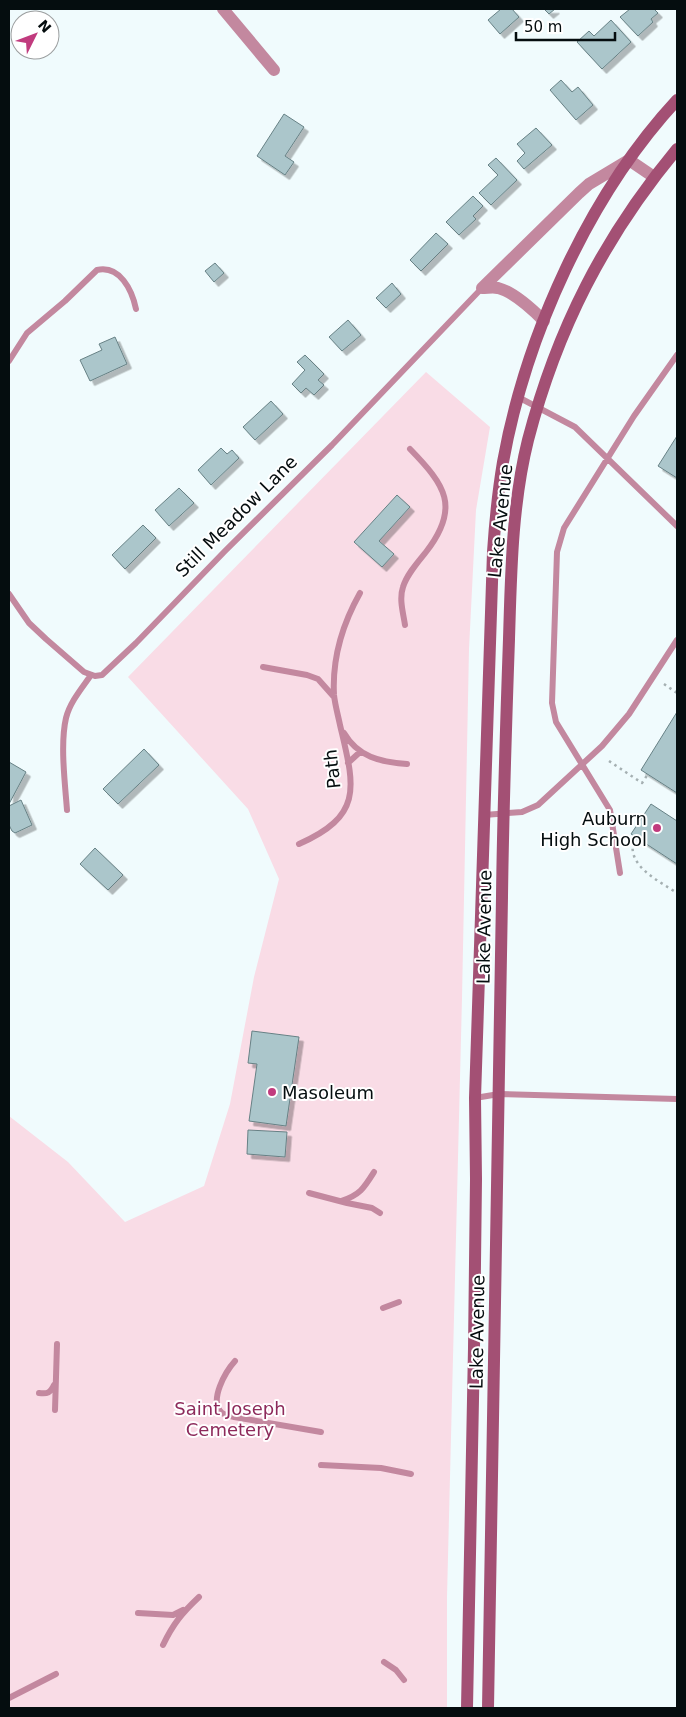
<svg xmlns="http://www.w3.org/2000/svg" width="686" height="1717" font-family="'DejaVu Sans',sans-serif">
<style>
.green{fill:#f9dce6}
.building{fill:#abc6cb;stroke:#678185;filter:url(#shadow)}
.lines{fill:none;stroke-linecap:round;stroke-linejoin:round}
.path{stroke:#a5b0b2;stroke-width:2.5;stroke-dasharray:2.5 4;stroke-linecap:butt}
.lane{stroke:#c3889f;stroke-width:6}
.street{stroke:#c3889f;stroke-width:12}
.secondary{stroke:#a35074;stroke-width:12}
.poi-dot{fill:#c13b7e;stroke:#fff;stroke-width:2}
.labels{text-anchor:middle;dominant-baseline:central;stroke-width:4;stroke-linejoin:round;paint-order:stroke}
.street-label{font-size:18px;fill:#050d0f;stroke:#fff}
.poi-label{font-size:18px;fill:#050d0f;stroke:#fff;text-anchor:end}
.park-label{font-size:18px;fill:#8d2a5b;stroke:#fff}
</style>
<defs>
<filter id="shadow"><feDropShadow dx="4.5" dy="4.5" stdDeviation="0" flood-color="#0004"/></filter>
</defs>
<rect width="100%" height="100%" fill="#f0fbfd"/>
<path class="green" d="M426,372L490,427L476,510L469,649L462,998L447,1597V1708H9V1116L68,1162L125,1222L204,1186L230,1104L254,977L279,879L248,809L128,677Z"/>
<path class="building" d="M501,9H512L519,17L500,34L488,20Z
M544,9H555L549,14Z
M630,9H654L658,13L651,19L653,22L638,36L620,17Z
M611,20L631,42L602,69L577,42L589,31L594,36Z
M561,80L572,92L578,87L593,105L576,120L550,90Z
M284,114L304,127L285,156L294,162L285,175L257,156Z
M536,128L552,145L524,169L517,161L525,153L517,144Z
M496,158L517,180L491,205L479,193L498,175L488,165Z
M473,196L483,206L473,216L476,219L459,235L446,222Z
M436,233L448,244L421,271L410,260Z
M215,263L224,273L214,282L205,271Z
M392,283L401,294L386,308L376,298Z
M348,320L361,335L342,351L329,337Z
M115,337L127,364L90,381L80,360L102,350L99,344Z
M305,355L324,374L318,380L324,385L314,395L306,388L301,393L292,384L305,370L297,362Z
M271,401L283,414L255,440L243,427Z
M677,436V478L658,466Z
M221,448L227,454L232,450L239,458L211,485L198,470Z
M179,488L194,503L169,526L155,510Z
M397,495L410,507L379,541L394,554L382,567L354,542Z
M143,525L156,538L125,569L112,555Z
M677,712V793L641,770Z
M144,749L159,765L118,804L103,789Z
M9,762L26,772L9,804Z
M21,800L32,825L15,833L12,831L9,825V806Z
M651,804L677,821V864L631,834Z
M95,848L123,875L108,890L80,864Z
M252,1031L299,1037L286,1126L249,1121L257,1064L248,1063Z
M248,1130L287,1132L285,1157L247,1154Z"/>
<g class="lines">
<path class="path" d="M664,684L677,693
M609,761L642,783L648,774
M635,836C623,865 658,880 677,893"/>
<path class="lane" d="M9,361L27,333L65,301L97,270C120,265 132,290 136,309
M518,397L575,427L677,526
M9,594L29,623L46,639L84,672L95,676L102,675L136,643L225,551L332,445L482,288
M405,625C403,612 399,599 403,587C407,574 418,562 426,552C461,507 445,485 410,449
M263,667L307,675L318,679L334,697
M344,733C358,757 380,762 407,764
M348,763L360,752
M67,810C65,783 60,744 66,718C70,702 82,688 91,675
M484,815L522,812L538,805L602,746L629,714L677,640
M299,844C365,815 354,785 340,725C338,715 335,705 334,695C332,658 342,625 360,593
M620,873L610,810L556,722L552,703L557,552L564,528L634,416L677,355
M475,1098L499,1094L677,1099
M309,1193L347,1203L372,1208L380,1213
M341,1201C360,1195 364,1188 374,1172
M383,1308L399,1302
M235,1361C226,1371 208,1401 222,1413C225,1415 230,1416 234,1417L321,1432
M39,1393C48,1394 50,1393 54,1385
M55,1410L57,1344
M321,1465L381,1468L411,1474
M138,1613L173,1615L183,1610
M163,1645C173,1624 182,1613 199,1597
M384,1662L396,1670L404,1680
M9,1698L56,1674"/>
<path class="street" d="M223,9L274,70
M482,288L579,193L589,184L629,160L654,177
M482,288C488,288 493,287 498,288C514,292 533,310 544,321"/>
<path class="secondary" d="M467,1708L474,1348L476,1179L475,1098L493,552C495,522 498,492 503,462C526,335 589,195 677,100
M488,1708C493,1438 497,1167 502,897C503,811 506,725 509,639C511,573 512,504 528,440C557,329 604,237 677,149"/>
</g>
<g class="poi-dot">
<circle cx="657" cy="828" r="5"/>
<circle cx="272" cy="1092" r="5"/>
</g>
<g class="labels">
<g class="street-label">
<text transform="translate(236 516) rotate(-45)">Still Meadow Lane</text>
<text transform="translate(500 521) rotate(-84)">Lake Avenue</text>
<text transform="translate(332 769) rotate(-96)">Path</text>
<text transform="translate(484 927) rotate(-89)">Lake Avenue</text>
<text transform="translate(477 1332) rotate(-89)">Lake Avenue</text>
</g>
<g class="poi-label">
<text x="647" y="818">Auburn<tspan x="647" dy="21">High School</tspan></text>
<text x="282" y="1092" text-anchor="start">Masoleum</text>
</g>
<g class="park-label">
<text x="230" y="1408">Saint Joseph<tspan x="230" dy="21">Cemetery</tspan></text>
</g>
</g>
<rect width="686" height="1717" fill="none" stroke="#050d0f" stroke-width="20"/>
<g transform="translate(35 35) rotate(48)"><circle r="24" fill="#ffffff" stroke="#9b9e9f"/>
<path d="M0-4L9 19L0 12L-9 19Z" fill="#c13b7e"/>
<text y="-8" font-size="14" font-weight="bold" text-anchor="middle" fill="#050d0f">N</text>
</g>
<path d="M516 32v8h99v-8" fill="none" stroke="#050d0f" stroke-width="2.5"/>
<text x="524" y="32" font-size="15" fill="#050d0f" stroke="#ffffff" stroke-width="4" paint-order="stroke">50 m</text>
</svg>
